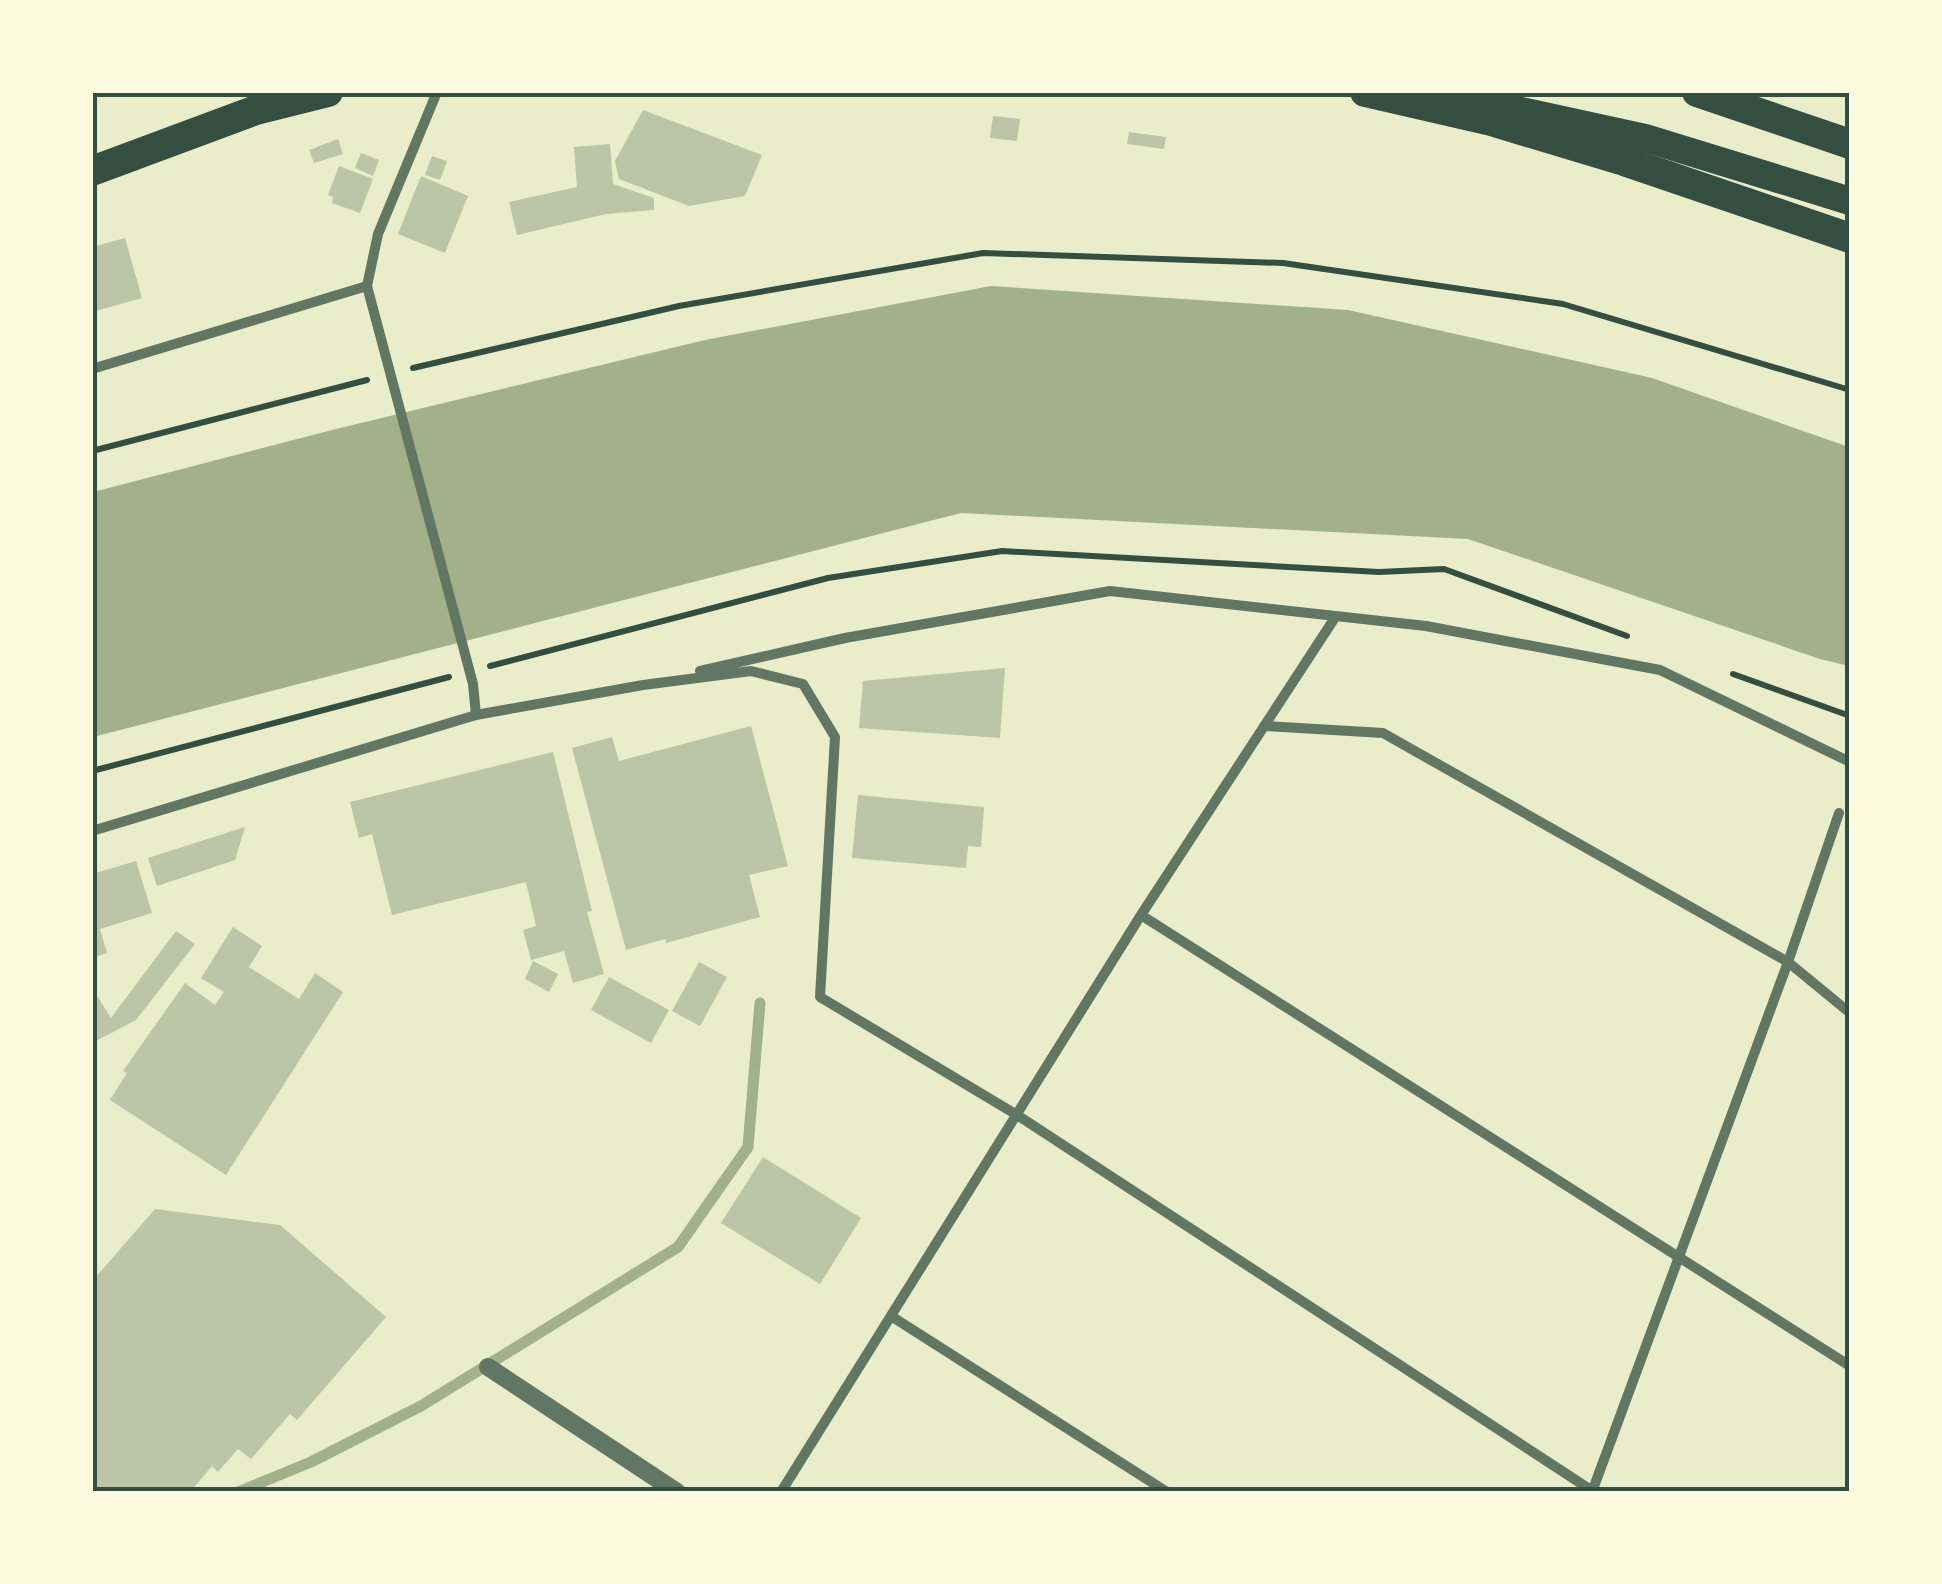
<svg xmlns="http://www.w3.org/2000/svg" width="1942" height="1584" font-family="Ubuntu,sans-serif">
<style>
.water{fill:#a3b18a}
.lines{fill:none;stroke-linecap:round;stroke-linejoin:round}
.stream{stroke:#a3b18a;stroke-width:11}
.building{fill:#bcc5a7}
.path{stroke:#344e41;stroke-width:6}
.minor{stroke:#617663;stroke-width:10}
.tertiary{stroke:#617663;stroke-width:18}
.trunk{stroke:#344e41;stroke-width:28}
.motorway{stroke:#344e41;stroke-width:30}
.neatline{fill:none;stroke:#344e41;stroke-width:4}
</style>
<rect width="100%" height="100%" fill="#e9edc9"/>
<path class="water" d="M991,286L1348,310L1652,378L1849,447V666L1820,659L1468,539L961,513L93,737V492L332,430L705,340Z"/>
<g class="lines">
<path class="stream" d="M238,1492L311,1462L421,1406L678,1247L748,1147L760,1003"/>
</g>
<path class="building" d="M643,110L762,155L745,196L689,206L619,179L615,161Z
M993,116L1020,119L1017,141L990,138Z
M1129,132L1166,137L1164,149L1127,144Z
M338,139L343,154L314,163L309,150Z
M610,144L613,184L654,198V210L606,214L517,235L509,202L577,187L574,147Z
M361,153L379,160L373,176L355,168Z
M432,156L447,161L440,180L425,175Z
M339,166L373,179L360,213L332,203L333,197L328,195Z
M421,176L468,196L445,253L398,234Z
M125,238L142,298L92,312V247Z
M1005,668L1000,738L859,728L863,681Z
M751,726L788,866L749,875L760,917L666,943L665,939L626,950L572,748L612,737L619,761Z
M553,752L592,911L587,912L604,974L573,983L564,951L531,960L523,930L536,926L526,882L392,915L372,834L359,838L350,802Z
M858,795L984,807L981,847L968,846L966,868L852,858Z
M245,827L235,860L157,886L148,858Z
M136,861L152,913L100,929L107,953L92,958V874Z
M233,927L262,946L249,967L299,999L315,973L343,992L226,1175L110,1100L127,1073L123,1071L185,983L215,1005L224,992L201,978Z
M176,931L195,944L136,1020L92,1043V1001L98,997L111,1018Z
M533,961L558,974L549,992L525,979Z
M699,962L727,977L700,1026L672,1011Z
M609,977L669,1010L651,1043L591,1010Z
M763,1157L861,1218L820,1284L721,1223Z
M155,1209L280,1225L386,1317L297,1420L290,1414L251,1459L238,1449L218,1472L212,1466L190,1492H171L167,1488L163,1492H92V1276L95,1278Z"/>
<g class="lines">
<path class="path" d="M413,368L679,306L983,253L1283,263L1563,304L1850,390
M92,451L367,380
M490,666L828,578L1002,551L1379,572L1444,569L1627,636
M1733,674L1850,716
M92,771L449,677"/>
<path class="minor" d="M437,92L378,234L367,286L473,684L476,715
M92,369L367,286
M700,671L845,638L1110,591L1426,626L1660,670L1850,762
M1264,726L1383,733L1788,962L1592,1492
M1839,813L1788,962L1850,1013
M92,831L476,715L643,685L751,671L803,684L835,737L820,997L1017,1115L1594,1492
M1141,915L1850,1366
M891,1316L1167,1492
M781,1492L1141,915L1336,616"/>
<path class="tertiary" d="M488,1367L677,1492"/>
<path class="trunk" d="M1434,92L1645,138L1850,201"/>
<path class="motorway" d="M1365,92L1491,121L1624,161L1850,238
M1697,92L1850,144
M92,171L256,110L328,92"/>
</g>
<rect width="1942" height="1584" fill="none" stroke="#fefae0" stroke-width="190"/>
<rect x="95" y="95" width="1752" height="1394" class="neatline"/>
</svg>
